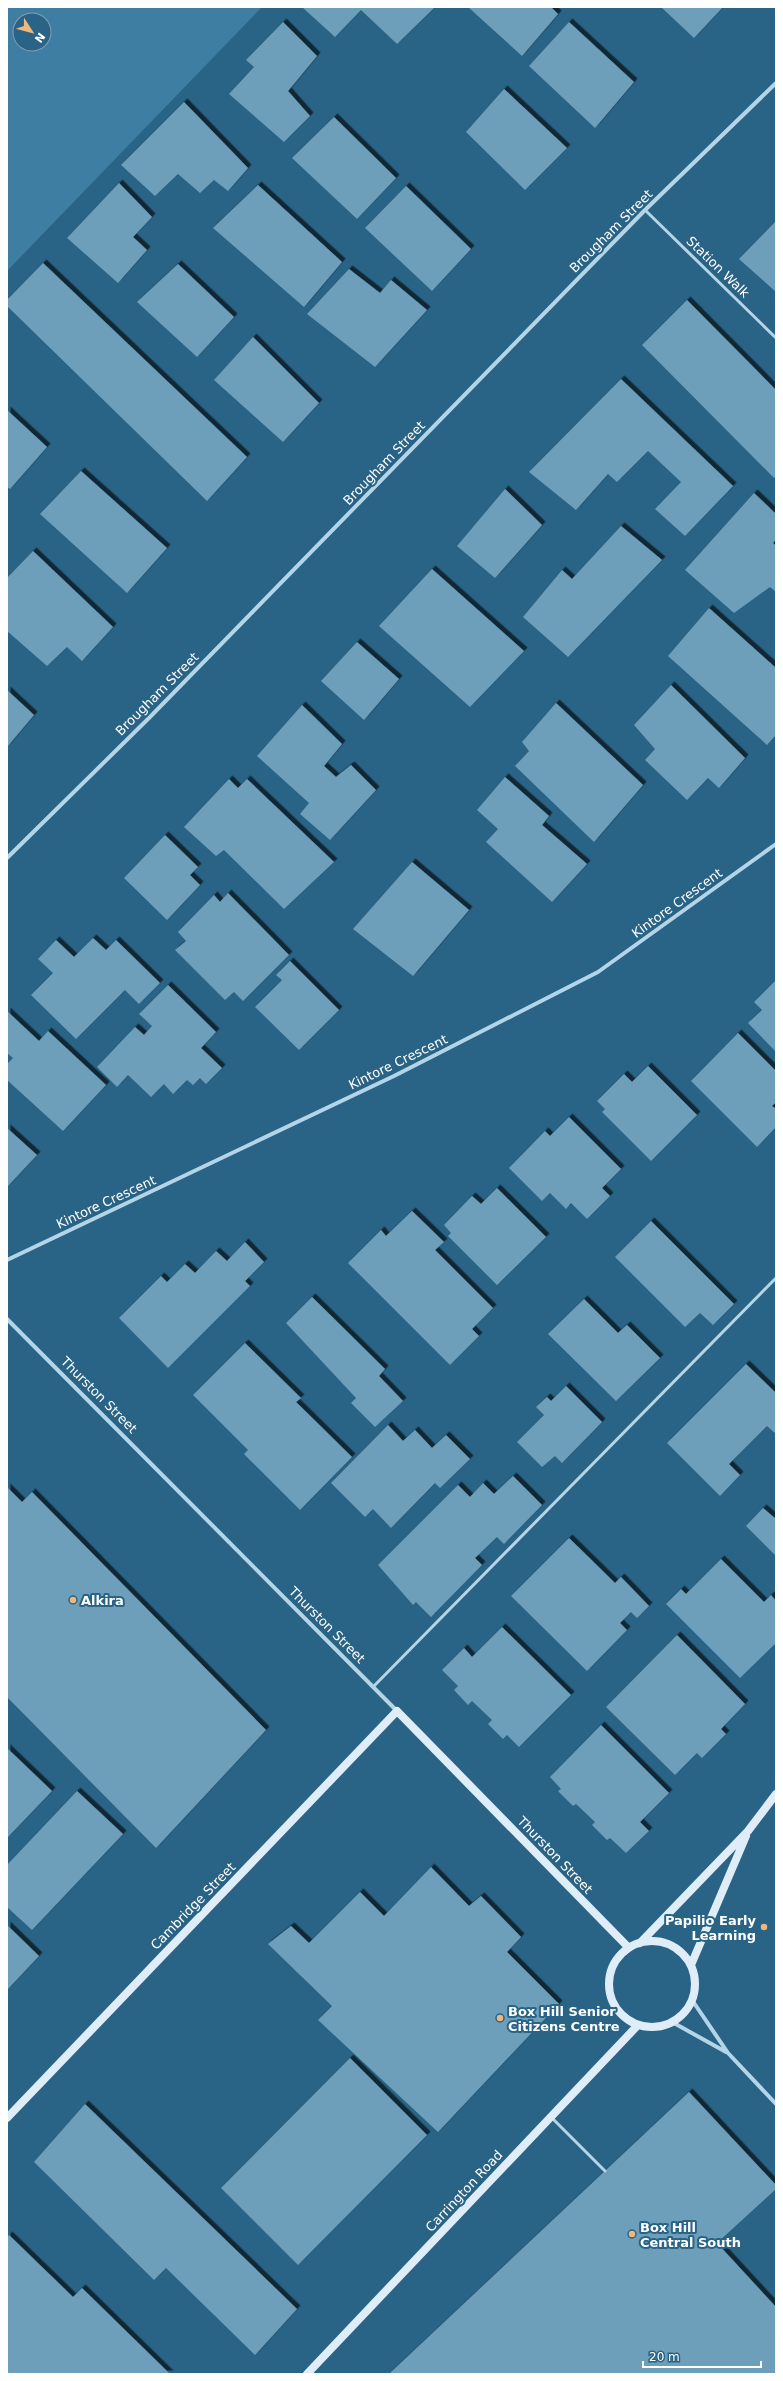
<svg xmlns="http://www.w3.org/2000/svg" width="783" height="2381" font-family="'DejaVu Sans',sans-serif">
<style>
.green{fill:#3e7ea2;fill-rule:evenodd}
.building{fill:#6d9eba;filter:url(#shadow)}
.lines{fill:none;stroke-linecap:round;stroke-linejoin:round}
.lane{stroke:#b4d5e7;stroke-width:3}
.street{stroke:#b4d5e7;stroke-width:4}
.secondary{stroke:#deedf7;stroke-width:8}
.poi-dot{fill:#eeb77b;stroke:#296385;stroke-width:1.5}
.labels{text-anchor:middle;dominant-baseline:central;stroke-width:4;stroke-linejoin:round;paint-order:stroke}
.street-label{font-size:13px;fill:#fff;stroke:#296385}
.poi-label{font-size:13px;font-weight:bold;fill:#fff;stroke:#296385;text-anchor:start}
</style>
<defs>
<filter id="shadow"><feDropShadow dx="3.5" dy="-3.5" stdDeviation="0" flood-color="#0009"/></filter>
</defs>
<rect width="100%" height="100%" fill="#296385"/>
<path class="green" d="M7,7H262L7,271ZM20,20H44V44H20Z"/>
<path class="building" d="M302,7H433L434,8L397,44L361,10L335,37Z
M468,7H551L558,14L522,56Z
M661,7H723L694,38Z
M283,22L317,56L288,91L310,116L284,142L229,94L254,67L246,60Z
M569,22L634,82L595,128L529,66Z
M504,89L567,148L525,190L466,132Z
M184,102L248,168L228,191L214,180L200,193L178,174L155,196L121,165Z
M334,117L396,178L357,219L292,158Z
M119,183L152,217L133,237L147,250L118,283L67,238Z
M258,185L342,262L304,307L213,228Z
M406,186L471,249L432,291L365,228Z
M776,221V292L739,259Z
M43,263L247,457L207,501L7,306V300Z
M178,264L234,317L197,357L137,302Z
M349,269L380,293L391,280L427,310L375,367L307,314Z
M687,300L776,390V477L774,478L642,345Z
M253,337L319,403L283,442L214,380Z
M621,379L733,486L685,536L655,509L681,482L648,451L617,482L608,474L576,510L529,472Z
M7,410L47,447L10,489L7,487Z
M81,471L167,548L127,593L40,514Z
M505,489L542,525L495,578L457,546Z
M754,493L776,514V539L773,543L776,546V592L770,587L734,613L685,570Z
M621,526L662,560L568,657L523,617L562,570L572,579Z
M33,551L113,627L82,661L67,647L47,666L7,631V578Z
M432,569L524,651L470,707L379,626Z
M709,608L776,668V735L767,745L668,656Z
M357,642L399,679L364,720L321,681Z
M671,685L745,758L719,788L708,778L687,800L645,760L655,749L634,725Z
M7,690L34,715L7,747Z
M556,703L643,785L594,842L515,766L529,751L522,742Z
M302,705L342,744L324,766L336,777L351,765L376,790L330,840L300,814L309,803L257,756Z
M505,777L549,816L542,825L587,864L552,902L486,842L498,829L477,810Z
M229,779L238,788L247,779L334,862L284,909L224,850L216,856L184,827Z
M165,835L198,867L190,875L200,885L167,920L124,878Z
M412,862L469,910L413,976L353,929Z
M228,893L289,955L243,1001L234,992L225,1000L175,950L186,941L178,932L214,895L220,902Z
M93,938L106,950L116,940L160,983L139,1004L125,990L76,1039L31,995L53,973L38,959L56,940L74,957Z
M290,961L339,1010L299,1050L255,1007L282,980L276,975Z
M776,980V1052L748,1023L762,1010L754,1002Z
M168,985L216,1032L201,1048L222,1068L206,1084L200,1078L193,1085L187,1080L173,1094L164,1084L151,1097L128,1075L117,1087L97,1067L135,1027L144,1035L152,1026L139,1014Z
M7,1011L39,1041L48,1031L106,1085L63,1131L7,1080V1064L13,1058L7,1053Z
M738,1033L776,1071V1102L772,1106L776,1109V1127L757,1147L691,1081Z
M648,1066L697,1115L651,1161L602,1112L605,1109L597,1101L624,1074L632,1082Z
M569,1117L621,1169L602,1188L610,1196L587,1219L571,1203L566,1209L550,1193L542,1201L509,1168L545,1131L550,1136Z
M7,1128L37,1155L7,1187Z
M497,1188L546,1237L497,1285L448,1236L451,1233L444,1225L472,1196L481,1204Z
M412,1211L444,1242L435,1250L493,1308L472,1329L479,1336L450,1365L348,1263L381,1230L386,1236Z
M651,1221L734,1304L713,1325L700,1313L685,1327L615,1257Z
M245,1242L264,1262L245,1281L250,1286L168,1368L119,1318L161,1276L167,1282L185,1264L195,1273L216,1251L227,1261Z
M312,1297L385,1369L379,1376L403,1401L375,1427L351,1403L356,1398L286,1323Z
M584,1299L618,1333L627,1325L660,1358L616,1401L548,1334Z
M245,1343L301,1398L296,1402L352,1457L300,1510L244,1454L248,1450L193,1395Z
M746,1364L776,1393V1434L767,1426L729,1464L740,1475L720,1496L667,1443Z
M566,1386L602,1422L562,1463L555,1456L542,1467L517,1442L544,1415L536,1407L547,1397L551,1401Z
M388,1425L403,1441L415,1430L432,1448L446,1435L470,1459L440,1488L435,1483L391,1528L373,1509L365,1517L331,1483Z
M513,1476L542,1505L504,1544L497,1537L475,1558L482,1565L431,1617L416,1602L413,1605L378,1565L458,1485L470,1497L483,1483L494,1494Z
M7,1487L22,1502L32,1492L266,1730L156,1848L7,1697Z
M763,1508L776,1519V1556L746,1526Z
M569,1538L615,1583L621,1577L649,1606L637,1618L631,1612L620,1623L627,1630L587,1671L511,1596Z
M721,1559L764,1602L771,1595L776,1601V1643L740,1678L666,1604L681,1589L686,1594Z
M502,1627L571,1695L519,1747L507,1735L503,1739L488,1724L492,1720L472,1701L468,1705L454,1690L458,1686L442,1670L464,1648L472,1657Z
M677,1635L745,1704L721,1729L726,1734L702,1758L697,1753L675,1775L606,1707Z
M601,1725L669,1793L640,1822L649,1831L626,1853L610,1838L607,1840L592,1825L595,1822L576,1804L573,1806L558,1791L561,1789L550,1777Z
M7,1748L52,1791L7,1838Z
M77,1791L123,1834L32,1930L7,1907V1865Z
M431,1867L469,1906L481,1896L521,1937L507,1952L559,2004L438,2132L318,2020L332,2006L268,1944L291,1926L309,1943L360,1892L384,1916Z
M7,1925L39,1956L7,1990Z
M350,2058L427,2135L298,2265L221,2188Z
M689,2092L776,2185V2189L717,2243L776,2307V2374H389Z
M85,2104L297,2309L255,2355L166,2268L154,2280L34,2162Z
M9,2235L73,2297L82,2288L170,2374H7V2237Z"/>
<g class="lines">
<path class="lane" d="M645,210L776,338
M373,1687L776,1278
M552,2118L605,2171"/>
<path class="street" d="M7,858L150,717L645,210L776,83
M7,1260L394,1076L598,972L776,844
M7,1319L397,1711
M692,2000L728,2053L776,2104
M672,2022L726,2052"/>
<path class="secondary" d="M609 1984a43 43 0 1 1 86 0a43 43 0 1 1-86 0Z
M640,1943L748,1831L776,1794
M691,1965L746,1836
M7,2118L397,1711L629,1948
M307,2374L638,2025"/>
</g>
<g class="poi-dot">
<circle cx="73" cy="1600" r="4"/>
<circle cx="764" cy="1927" r="4"/>
<circle cx="500" cy="2018" r="4"/>
<circle cx="632" cy="2234" r="4"/>
</g>
<g class="labels">
<g class="street-label">
<text transform="translate(611 231) rotate(-45)">Brougham Street</text>
<text transform="translate(718 267) rotate(44)">Station Walk</text>
<text transform="translate(384 463) rotate(-46)">Brougham Street</text>
<text transform="translate(157 694) rotate(-45)">Brougham Street</text>
<text transform="translate(677 903) rotate(-36)">Kintore Crescent</text>
<text transform="translate(398 1062) rotate(-26)">Kintore Crescent</text>
<text transform="translate(106 1202) rotate(-25)">Kintore Crescent</text>
<text transform="translate(99 1395) rotate(45)">Thurston Street</text>
<text transform="translate(327 1625) rotate(45)">Thurston Street</text>
<text transform="translate(555 1855) rotate(46)">Thurston Street</text>
<text transform="translate(193 1906) rotate(-46)">Cambridge Street</text>
<text transform="translate(464 2191) rotate(-47)">Carrington Road</text>
</g>
<g class="poi-label">
<text x="81" y="1600">Alkira</text>
<text x="756" y="1920" text-anchor="end">Papilio Early<tspan x="756" dy="15">Learning</tspan></text>
<text x="508" y="2011">Box Hill Senior<tspan x="508" dy="15">Citizens Centre</tspan></text>
<text x="640" y="2227">Box Hill<tspan x="640" dy="15">Central South</tspan></text>
</g>
</g>
<rect width="783" height="2381" fill="none" stroke="#ffffff" stroke-width="16"/>
<g transform="translate(32 32) rotate(126)"><circle r="19" fill="#296385" stroke="#7fa1b6"/>
<path d="M0-3L7 15L0 10L-7 15Z" fill="#eeb77b"/>
<text y="-6" font-size="11" font-weight="bold" text-anchor="middle" fill="#ffffff">N</text>
</g>
<path d="M643 2361v6h118v-6" fill="none" stroke="#ffffff" stroke-width="2"/>
<text x="649" y="2361" font-size="12" fill="#ffffff" stroke="#296385" stroke-width="3" paint-order="stroke">20 m</text>
</svg>
